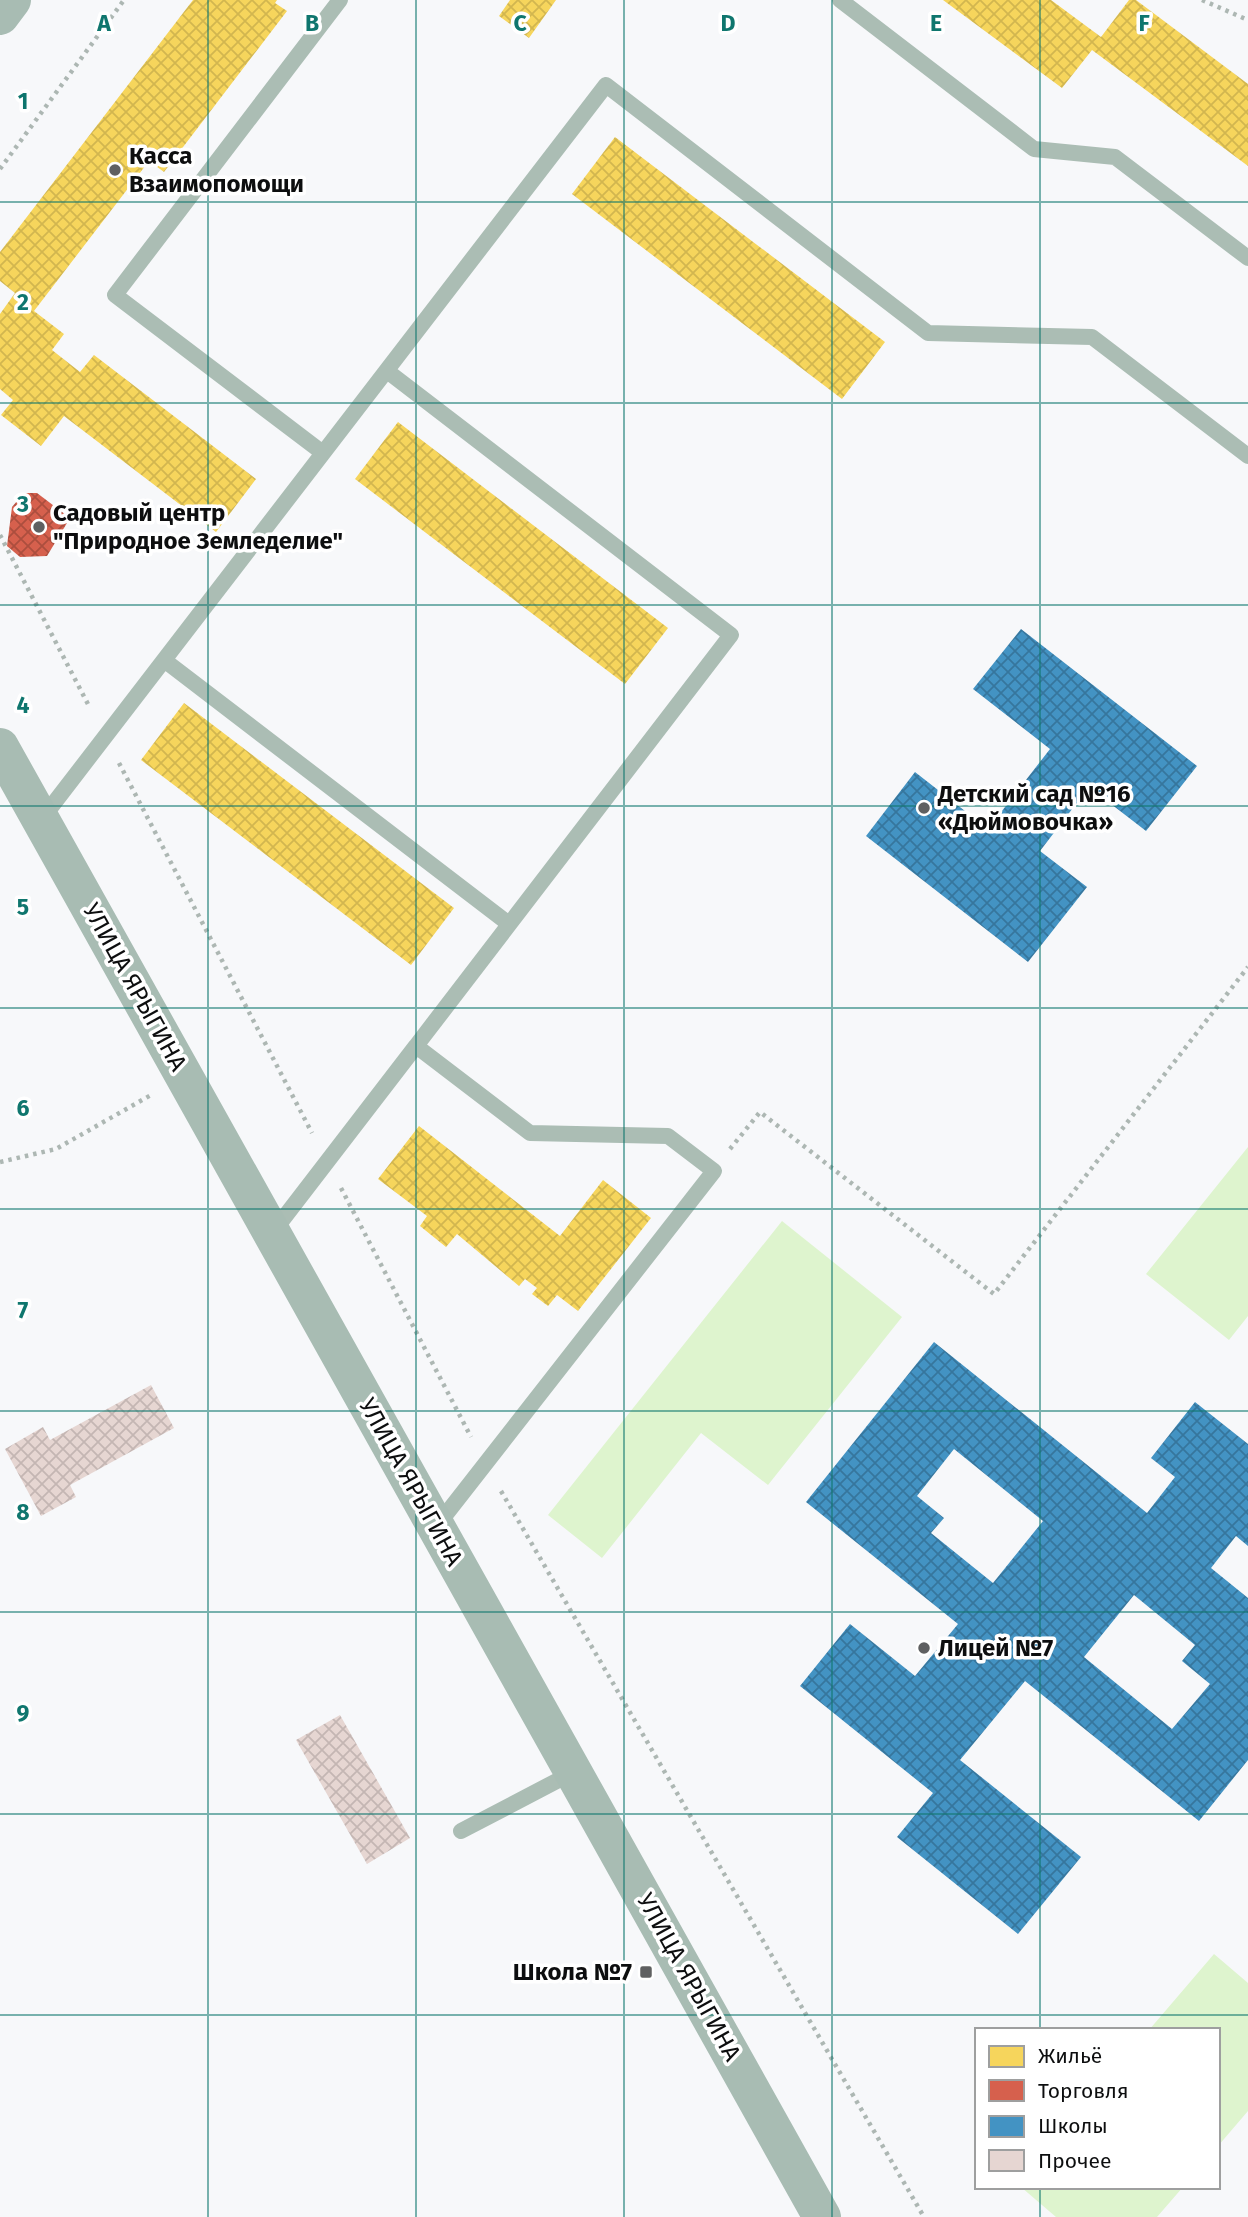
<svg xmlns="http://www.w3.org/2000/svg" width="1248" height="2217" font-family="'Fira Sans',sans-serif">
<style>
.green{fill:#def4ce}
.homes{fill:url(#homes-cross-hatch)}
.shops{fill:url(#shops-cross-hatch)}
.schools{fill:url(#schools-cross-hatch);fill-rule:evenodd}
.building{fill:url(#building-cross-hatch)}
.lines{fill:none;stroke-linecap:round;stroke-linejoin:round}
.path{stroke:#adb7b3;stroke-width:4.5;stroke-dasharray:3.5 5;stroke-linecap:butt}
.lane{stroke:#abbdb4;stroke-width:16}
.secondary{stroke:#a8bcb3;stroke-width:38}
.grid{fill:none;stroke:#0f766e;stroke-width:2;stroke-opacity:0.55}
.poi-dot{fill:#5f6061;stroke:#fff;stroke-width:2.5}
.labels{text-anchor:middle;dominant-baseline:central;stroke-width:7;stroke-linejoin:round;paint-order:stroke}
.poi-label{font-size:24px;font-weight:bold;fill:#0d0e0f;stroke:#fff;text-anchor:start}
.street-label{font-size:24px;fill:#0d0e0f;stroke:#fff}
.grid-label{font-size:23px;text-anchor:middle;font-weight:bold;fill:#0f766e;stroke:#fff;stroke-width:7;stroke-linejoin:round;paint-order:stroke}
</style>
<defs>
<pattern id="homes-cross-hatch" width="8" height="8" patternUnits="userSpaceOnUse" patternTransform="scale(1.75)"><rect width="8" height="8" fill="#f6d55c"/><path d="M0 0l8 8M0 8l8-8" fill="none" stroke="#d2b64f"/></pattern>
<pattern id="shops-cross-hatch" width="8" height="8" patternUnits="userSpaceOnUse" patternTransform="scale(1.75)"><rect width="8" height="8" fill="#d6604d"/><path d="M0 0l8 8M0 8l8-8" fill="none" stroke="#ac4e3e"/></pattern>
<pattern id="schools-cross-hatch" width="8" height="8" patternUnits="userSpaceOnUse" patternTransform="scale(1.75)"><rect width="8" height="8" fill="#4393c3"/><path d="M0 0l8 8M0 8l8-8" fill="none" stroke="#36769d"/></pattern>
<pattern id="building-cross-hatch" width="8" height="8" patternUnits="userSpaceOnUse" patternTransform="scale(1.75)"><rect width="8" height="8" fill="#e6d6d2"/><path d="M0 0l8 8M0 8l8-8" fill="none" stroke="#c4b6b3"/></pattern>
</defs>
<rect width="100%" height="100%" fill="#f7f8fa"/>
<path class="green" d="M1248,1147V1316L1229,1340L1146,1274Z
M782,1221L902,1317L768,1485L701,1433L602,1558L548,1515Z
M1214,1954L1248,1983V2111L1218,2146V2030H1149Z
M1021,2187H1183L1157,2217H1056Z"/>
<path class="homes" d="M193,0H277L275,3L287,11L164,172L149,161L34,311L64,334L52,350L80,372L94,355L256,479L216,532L64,416L41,446L1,415L13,400L0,389V314L15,293L0,281V252Z
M510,0H556L529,38L499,16Z
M943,0H1051L1101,37L1129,0H1136L1248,84V166L1092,50L1062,88Z
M615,137L885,342L842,399L572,194Z
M398,422L668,628L625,684L355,479Z
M184,703L454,908L411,965L141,760Z
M419,1126L560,1236L603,1180L651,1218L578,1311L557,1295L548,1306L532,1294L537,1288L525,1279L519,1286L457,1234L446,1247L420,1226L427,1216L378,1179Z"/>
<path class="shops" d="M24,493H37L70,518L47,556L20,557L7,546L12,507Z"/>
<path class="schools" d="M1021,629L1197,766L1146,831L1089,787L1040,851L1087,887L1028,962L866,836L915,772L988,829L1050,749L973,689Z
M934,1342L1147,1513L1175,1477L1151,1458L1195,1402L1248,1444V1546L1236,1536L1211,1568L1248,1598V1760L1199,1821L1025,1681L960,1760L1081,1857L1018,1934L897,1837L933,1793L800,1686L850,1624L915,1676L958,1624L806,1502ZM954,1449L1043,1521L993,1583L931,1533L944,1518L917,1496ZM1134,1595L1195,1645L1182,1661L1210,1684L1172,1729L1084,1657Z"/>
<path class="building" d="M151,1385L174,1428L70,1485L76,1497L41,1516L5,1449L43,1427L50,1440Z
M340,1715L410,1838L367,1864L296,1740Z"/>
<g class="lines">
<path class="path" d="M1202,0L1248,20
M0,169L124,0
M0,535L90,708
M119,763L312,1133
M730,1149L760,1112L994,1294L1248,967
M0,1162L56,1149L151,1095
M341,1188L471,1437
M501,1491L924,2217"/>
<path class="lane" d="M840,0L1034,149L1115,157L1248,258
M387,371L731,635L416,1046
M323,453L115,295L340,0
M164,660L509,924
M41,820L606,85L928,333L1092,337L1248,456
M273,1232L416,1046L530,1133L668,1136L714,1171L436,1527
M461,1831L574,1772"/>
<path class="secondary" d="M0,16L12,0
M0,747L822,2217"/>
</g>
<path class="grid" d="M208,0V2217M416,0V2217M624,0V2217M832,0V2217M1040,0V2030M0,202H1248M0,403H1248M0,605H1248M0,806H1248M0,1008H1248M0,1209H1248M0,1411H1248M0,1612H1248M0,1814H1248M0,2015H1248M1040,2187V2217"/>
<g class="poi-dot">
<circle cx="115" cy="170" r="7"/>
<circle cx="39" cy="527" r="7"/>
<circle cx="924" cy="808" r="7"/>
<circle cx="924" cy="1648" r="7"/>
<rect x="639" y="1965" width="14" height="14" rx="3.5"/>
</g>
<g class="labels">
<g class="poi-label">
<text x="129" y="156">Касса<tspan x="129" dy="28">Взаимопомощи</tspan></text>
<text x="53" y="513">Садовый центр<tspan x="53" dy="28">"Природное Земледелие"</tspan></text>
<text x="938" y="794">Детский сад №16<tspan x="938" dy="28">«Дюймовочка»</tspan></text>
<text x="938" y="1648">Лицей №7</text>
<text x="632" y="1972" text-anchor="end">Школа №7</text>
</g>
<g class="street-label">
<text transform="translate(135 987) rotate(61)">УЛИЦА ЯРЫГИНА</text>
<text transform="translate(411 1482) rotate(61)">УЛИЦА ЯРЫГИНА</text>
<text transform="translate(689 1977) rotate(61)">УЛИЦА ЯРЫГИНА</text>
</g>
</g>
<g class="grid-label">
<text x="104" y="31">A</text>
<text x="312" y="31">B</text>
<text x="520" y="31">C</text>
<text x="728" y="31">D</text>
<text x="936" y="31">E</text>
<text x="1144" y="31">F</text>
<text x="23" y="109">1</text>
<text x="23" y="310">2</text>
<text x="23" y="512">3</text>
<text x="23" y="713">4</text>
<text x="23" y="915">5</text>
<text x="23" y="1116">6</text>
<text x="23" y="1318">7</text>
<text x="23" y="1520">8</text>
<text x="23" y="1721">9</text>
</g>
<rect x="975" y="2028" width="245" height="161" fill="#ffffff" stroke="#9e9f9f" stroke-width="2"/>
<rect x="989" y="2046" width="35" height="21" fill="#f6d55c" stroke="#9e9f9f" stroke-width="2"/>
<text x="1038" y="2063" font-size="21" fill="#0d0e0f">Жильё</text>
<rect x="989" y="2080" width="35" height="21" fill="#d6604d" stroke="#9e9f9f" stroke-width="2"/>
<text x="1038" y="2098" font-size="21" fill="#0d0e0f">Торговля</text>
<rect x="989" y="2116" width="35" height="21" fill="#4393c3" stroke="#9e9f9f" stroke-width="2"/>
<text x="1038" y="2133" font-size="21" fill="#0d0e0f">Школы</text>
<rect x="989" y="2150" width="35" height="21" fill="#e6d6d2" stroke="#9e9f9f" stroke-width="2"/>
<text x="1038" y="2168" font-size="21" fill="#0d0e0f">Прочее</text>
</svg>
